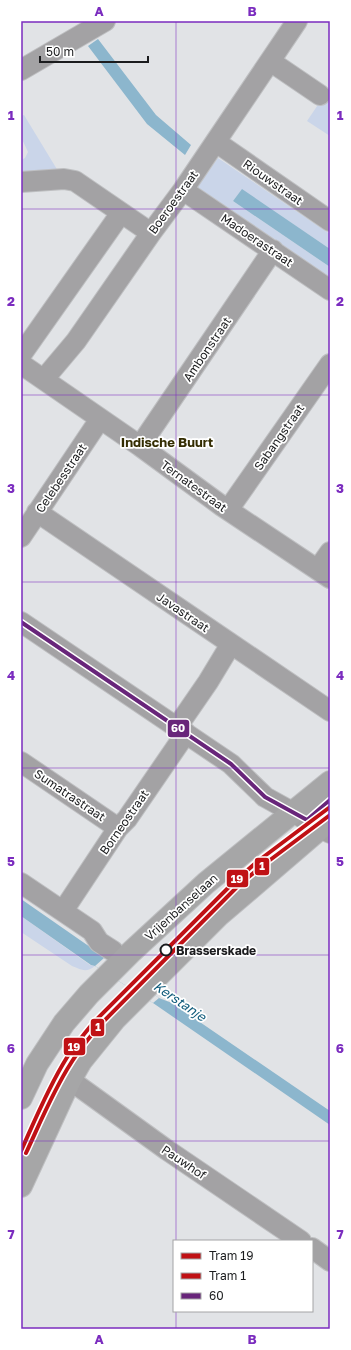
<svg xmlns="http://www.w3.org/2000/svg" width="351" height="1350" font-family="'Golos Text',sans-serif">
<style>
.green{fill:#cad5e9}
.water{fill:#8cb6cd}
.pier{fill:#e1e3e6}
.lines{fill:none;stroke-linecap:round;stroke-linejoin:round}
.minor-casing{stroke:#bebfc1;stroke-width:22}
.major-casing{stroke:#bebfc1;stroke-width:24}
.minor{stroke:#a3a2a4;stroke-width:20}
.major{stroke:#a6a6a7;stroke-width:22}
.bus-1-casing{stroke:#fff;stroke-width:7}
.bus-1{stroke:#68257a;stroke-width:4}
.tram-1-casing{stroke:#fff;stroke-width:7}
.tram-2-casing{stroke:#fff;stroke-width:7}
.tram-1{stroke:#c01115;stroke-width:4}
.tram-2{stroke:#c01115;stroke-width:4}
.grid{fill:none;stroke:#7b2cbf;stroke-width:1;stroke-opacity:0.55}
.stop-dot{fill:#fff;stroke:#1b1c1e;stroke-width:2}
.labels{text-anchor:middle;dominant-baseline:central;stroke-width:3.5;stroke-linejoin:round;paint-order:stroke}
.street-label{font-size:12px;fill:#1b1c1e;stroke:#fff}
.stop-label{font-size:12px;font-weight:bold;fill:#1b1c1e;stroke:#fff;text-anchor:start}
.neighbourhood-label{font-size:13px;font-weight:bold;fill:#342d02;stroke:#fff}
.water-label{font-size:13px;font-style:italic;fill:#0f5b7b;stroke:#fff}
.line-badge{stroke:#fff;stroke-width:1.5}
.badge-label{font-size:11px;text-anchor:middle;font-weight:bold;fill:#fff}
.neatline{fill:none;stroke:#7b2cbf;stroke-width:1.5}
.grid-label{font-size:13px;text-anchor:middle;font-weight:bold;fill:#7b2cbf}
</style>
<rect width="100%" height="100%" fill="#e1e3e6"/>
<path class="green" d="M328,90L330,92V136L307,121Z
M24,115L58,171L21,174V160L25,158L28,152L21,137V116Z
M218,158L330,234V249L242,190L233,201L330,267V286L193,193Z
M21,916L90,965L95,966C86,973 82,970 72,966L21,932Z"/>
<path class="water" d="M98,39L156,115L191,145L185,155L147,124L88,46Z
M242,189L330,249V267L233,201Z
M21,899L103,956L108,962L159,998L172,1003L330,1111V1125L153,1003L95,966L91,965L21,916Z"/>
<path class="pier" d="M104,958L124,972L159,998L153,1003L95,966Z"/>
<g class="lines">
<defs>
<path id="minor" d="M270,61L320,95
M21,70L105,21
M216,142L330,221
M21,182L64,179L75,181L151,233
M183,190L330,290
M21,355L121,213
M21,364L140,446L222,506L330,578
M44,379L76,341L151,233L183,190L297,21
M140,446L273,250
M228,510L330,364
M37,512L330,711
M21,537L100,419
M318,569L330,552
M21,622L231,764L265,797L330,833
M177,727L208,682L231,644
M21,762L118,828
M21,883L92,931L99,942L113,951
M63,911L118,828L127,819L186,733
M70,1080L167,1150L301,1241
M312,1248L330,1261"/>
<path id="major" d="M21,1098L37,1064L64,1023L89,994L130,953L206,883L330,782
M21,1186L70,1080L81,1061L115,1019L218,916L330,820"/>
</defs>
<use href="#minor" class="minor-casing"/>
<use href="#major" class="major-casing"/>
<use href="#minor" class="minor"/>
<use href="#major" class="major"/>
<defs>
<path id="bus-1" d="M21,622L231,764L265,797L307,820L330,800"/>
</defs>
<use href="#bus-1" class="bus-1-casing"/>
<use href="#bus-1" class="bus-1"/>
<defs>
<path id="tram-1" d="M21,1151C35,1120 48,1088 66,1059C74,1046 84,1034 94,1022L235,881L258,861L330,807"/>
<path id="tram-2" d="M26,1153C40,1123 53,1091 71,1063C79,1050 89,1038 99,1026L239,885L262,866L330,815"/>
</defs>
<use href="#tram-1" class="tram-1-casing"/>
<use href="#tram-2" class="tram-2-casing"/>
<use href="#tram-1" class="tram-1"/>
<use href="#tram-2" class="tram-2"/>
</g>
<path class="grid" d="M176,21V1241M21,209H330M21,395H330M21,582H330M21,768H330M21,955H330M21,1141H330M176,1311V1329"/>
<circle class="stop-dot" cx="166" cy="950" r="5.5"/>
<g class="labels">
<g class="street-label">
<text transform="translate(273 182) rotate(35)">Riouwstraat</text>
<text transform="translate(173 202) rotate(-54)">Boeroestraat</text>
<text transform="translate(257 240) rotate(34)">Madoerastraat</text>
<text transform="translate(207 349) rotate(-56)">Ambonstraat</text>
<text transform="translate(279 437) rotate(-55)">Sabangstraat</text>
<text transform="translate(61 478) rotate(-56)">Celebesstraat</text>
<text transform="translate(194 486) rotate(36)">Ternatestraat</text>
<text transform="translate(183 612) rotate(34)">Javastraat</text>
<text transform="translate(70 795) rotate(34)">Sumatrastraat</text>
<text transform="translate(124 822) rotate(-55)">Borneostraat</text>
<text transform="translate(181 907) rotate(-42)">Vrijenbanselaan</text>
<text transform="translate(184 1162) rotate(34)">Pauwhof</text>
</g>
<g class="stop-label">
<text x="176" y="950">Brasserskade</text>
</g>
<g class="neighbourhood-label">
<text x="167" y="442">Indische Buurt</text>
</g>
<g class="water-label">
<text transform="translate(180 1001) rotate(34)">Kerstanje</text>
</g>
</g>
<g class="line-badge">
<rect x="167" y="719" width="23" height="19" rx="4" fill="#68257a"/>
<rect x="254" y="857" width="16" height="19" rx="4" fill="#c01115"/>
<rect x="226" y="869" width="23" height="19" rx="4" fill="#c01115"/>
<rect x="90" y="1018" width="15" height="19" rx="4" fill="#c01115"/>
<rect x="63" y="1037" width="23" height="19" rx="4" fill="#c01115"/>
</g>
<g class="badge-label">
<text x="178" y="732">60</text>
<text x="262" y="870">1</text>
<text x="237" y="883">19</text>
<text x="98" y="1031">1</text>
<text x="74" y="1051">19</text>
</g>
<rect width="351" height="1350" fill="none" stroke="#ffffff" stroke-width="44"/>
<rect x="173" y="1240" width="140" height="72" fill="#ffffff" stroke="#a4a4a5"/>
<rect x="181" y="1253" width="20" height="6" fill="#c01115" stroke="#a4a4a5"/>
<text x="209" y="1260" font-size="12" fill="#1b1c1e">Tram 19</text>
<rect x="181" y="1273" width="20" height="6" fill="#c01115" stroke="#a4a4a5"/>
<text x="209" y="1280" font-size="12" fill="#1b1c1e">Tram 1</text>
<rect x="181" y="1293" width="20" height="6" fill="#68257a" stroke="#a4a4a5"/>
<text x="209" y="1300" font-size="12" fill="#1b1c1e">60</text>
<path d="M40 56v6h108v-6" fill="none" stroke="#1b1c1e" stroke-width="2"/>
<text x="46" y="56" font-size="12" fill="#1b1c1e" stroke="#ffffff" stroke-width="3" paint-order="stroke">50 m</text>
<rect x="22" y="22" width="307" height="1306" class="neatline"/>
<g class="grid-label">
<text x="99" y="16">A</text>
<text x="252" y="16">B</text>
<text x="11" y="120">1</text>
<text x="340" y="120">1</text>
<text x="11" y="306">2</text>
<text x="340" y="306">2</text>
<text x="11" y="493">3</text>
<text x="340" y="493">3</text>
<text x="11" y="680">4</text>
<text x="340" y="680">4</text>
<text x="11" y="866">5</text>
<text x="340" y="866">5</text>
<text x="11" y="1053">6</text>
<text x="340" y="1053">6</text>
<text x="11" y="1239">7</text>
<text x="340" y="1239">7</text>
<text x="99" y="1344">A</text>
<text x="252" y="1344">B</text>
</g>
</svg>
